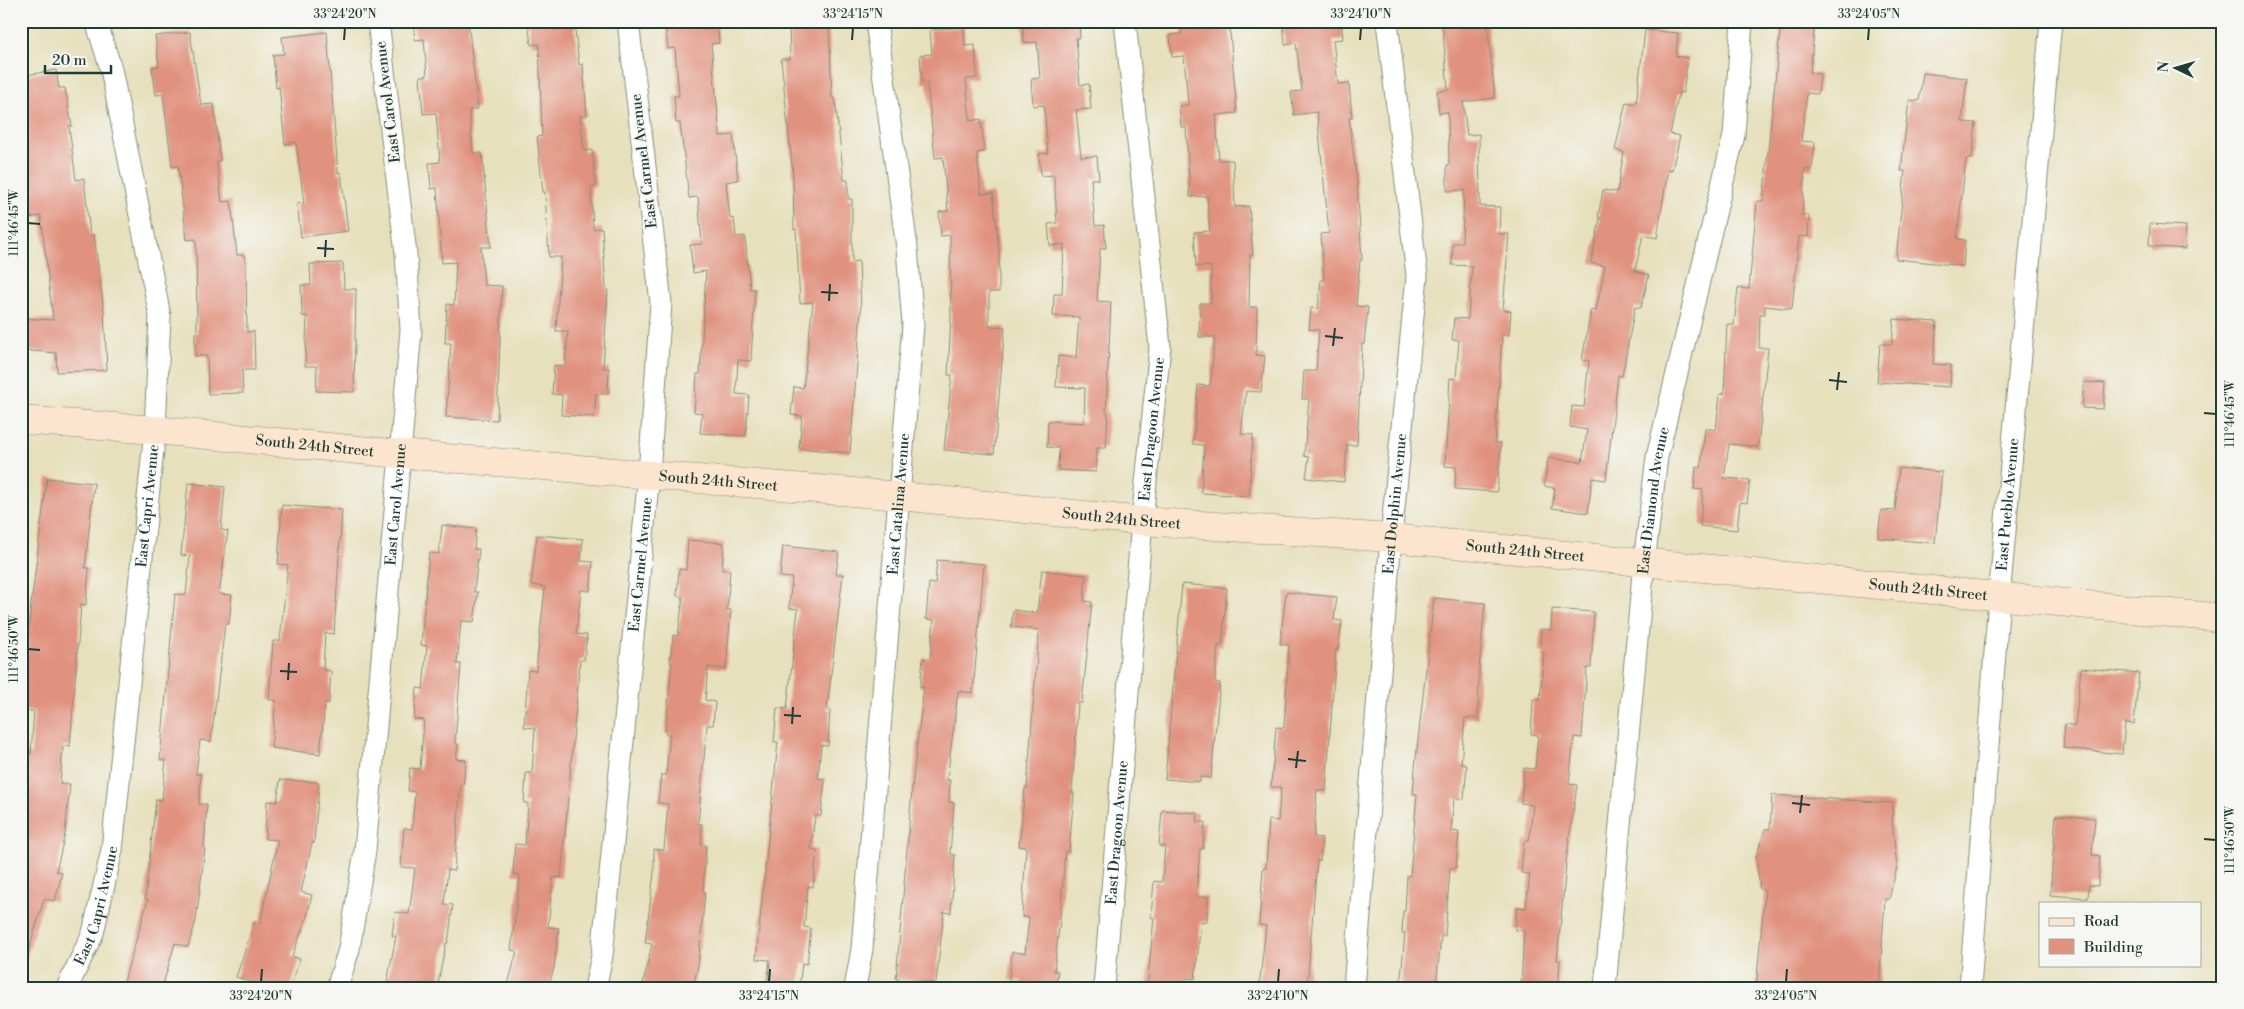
<svg xmlns="http://www.w3.org/2000/svg" width="2244" height="1009" font-family="'Libre Bodoni',serif">
<style>
.building{fill:#e1927f}
.lines{fill:none;stroke-linecap:round;stroke-linejoin:round}
.street-casing{stroke:#838e78;stroke-width:23}
.secondary-casing{stroke:#838e78;stroke-width:29}
.street{stroke:#fff;stroke-width:21}
.secondary{stroke:#fbe5cf;stroke-width:28}
.ticks{fill:none;stroke:#1f3d34;stroke-width:2}
.labels{text-anchor:middle;dominant-baseline:central;stroke-width:4;stroke-linejoin:round;paint-order:stroke}
.street-label{font-size:15px;fill:#1f3d34;stroke:#f6f6f2}
.neatline{fill:none;stroke:#1f3d34;stroke-width:2}
.ticks-label{font-size:12px;text-anchor:middle;fill:#1f3d34}
</style>
<rect width="100%" height="100%" fill="#f6f6f2"/>
<filter id="ink" filterUnits="userSpaceOnUse"><feTurbulence type="fractalNoise" baseFrequency=".02" numOctaves="2"/><feDisplacementMap in="SourceGraphic" scale="10" xChannelSelector="R" yChannelSelector="G"/><feConvolveMatrix kernelMatrix="1 2 1 2 8 2 1 2 1" color-interpolation-filters="sRGB"/></filter>
<filter id="wash" filterUnits="userSpaceOnUse"><feTurbulence type="fractalNoise" baseFrequency=".0096" numOctaves="4" result="noise"/><feDisplacementMap in="SourceGraphic" scale="20" xChannelSelector="R" yChannelSelector="G"/><feGaussianBlur stdDeviation="1.12" result="paint"/><feColorMatrix in="noise" values="0 0 0 0 0 0 0 0 0 0 0 0 0 0 0 0 0 1.4 0 .05"/><feComposite in="paint" operator="in"/></filter>
<g filter="url(#wash)">
<rect width="100%" height="100%" fill="#e7e0bd"/>
<g id="blocks">
<path class="building" d="M413,21H468L478,109L469,110L473,153H482L491,247H481L484,285L502,286L497,420L446,417L451,343H445L447,304L454,305L456,262L442,263L437,188L431,189L429,163L440,162L436,113L423,114L420,76H427L424,39L415,40Z
M528,21H574L579,65L583,64L587,116H580L584,151L592,150L596,186L591,187L593,229L602,228L606,289H608L603,368H609L608,394H596L594,417L561,415L562,395L552,394L554,365L565,366L568,331H556L561,257H549L545,192H543L537,137L542,136L539,44L531,45Z
M665,21H717L719,43L711,44L720,136L733,135L738,180L726,182L730,219L734,218L736,237L745,236L750,289H755L751,361L738,360L736,394L749,395L746,436L700,433L702,413L694,412L697,374H700L706,271L693,273L690,245L702,244L698,197L689,198L680,123H676L674,96H679L675,48L668,49Z
M789,21H829L832,98H835L844,180H848V199H852V262L859,261L861,312L850,453L799,448L802,416L791,415L794,387L803,388L813,302L800,303L796,229L794,230L793,175L781,59H790Z
M1022,21H1079L1080,38H1076L1080,85L1089,84L1091,109L1076,110L1081,157L1097,156L1099,179H1091L1095,226L1104,225L1106,248L1100,249L1097,301L1111,302L1106,412L1108,413L1106,448H1097L1096,472L1058,470L1059,448L1047,447L1048,421L1084,423L1085,388L1056,387L1058,356L1076,358L1079,317L1053,316L1054,294H1062L1064,244L1050,246L1048,224L1057,223L1054,175L1041,176L1039,154L1048,153L1044,105L1033,106L1031,79L1040,78L1037,42L1024,43Z
M1181,21H1229L1237,113L1216,115L1219,160H1233L1235,207L1249,206L1253,255H1250L1249,307H1257L1256,355L1265,356L1261,392L1246,391L1241,434L1253,435L1249,496L1201,493L1204,445L1193,444L1198,385L1210,386L1215,337H1199L1200,303H1211V266L1196,267L1194,232L1210,231L1207,196L1190,197L1186,127H1181L1179,106L1188,105L1184,56L1172,57L1170,35L1182,34Z
M1283,21H1341L1343,39L1333,40L1338,84L1349,83L1352,118H1349L1357,183L1362,260H1360L1356,306L1368,307L1364,344H1362L1357,445H1347L1344,482L1306,478L1309,457L1304,456L1309,399H1302L1304,371H1316L1319,330L1309,329L1311,308L1318,309L1321,280H1324L1321,234L1329,233L1317,112L1294,115L1291,92L1302,91L1296,43L1285,45Z
M1442,21H1487L1495,98L1463,102L1467,135L1479,134L1480,206L1500,207L1499,234H1509L1503,310L1511,311L1509,335H1502L1495,443H1501L1497,492L1455,489L1456,467L1445,466L1450,378L1456,379L1459,340H1452L1454,318L1468,319L1472,266L1452,265L1453,243H1462L1464,190L1447,191V165H1449L1448,112L1439,113L1437,91L1448,90Z
M1781,21H1815L1810,73L1820,74L1818,94L1807,93L1801,141L1815,142L1812,170L1805,169L1802,215H1809L1808,237L1799,236L1792,309L1765,306V314H1760L1759,348H1768L1758,447L1729,444L1724,478L1750,480L1747,503L1740,502L1737,530L1700,526L1703,490L1694,489L1696,467L1701,468L1705,428L1716,430L1720,394H1724L1727,324L1734,325L1738,288L1749,289L1757,201H1763Z
M964,27L965,46L975,45L977,78L966,79L970,121L981,119L984,152L977,153L981,194L993,193L999,250V292H989V326L1005,327L994,454L944,450L952,375H948L951,316L950,235L941,236L939,212L948,211L943,157L935,158L927,83H922L920,55L932,54L930,30Z
M1645,30L1678,33L1676,56L1688,58L1683,93L1679,92L1670,134L1680,136L1672,170L1668,169L1657,238L1643,235L1635,271L1649,275L1641,308L1635,307L1622,376L1618,375L1606,480L1592,478L1588,513L1552,508L1555,488L1544,486L1548,458L1582,462L1587,430L1570,427L1572,406L1584,407L1589,361L1582,360L1591,310L1596,311L1605,266L1591,263L1600,218L1598,217L1603,190L1617,192L1624,152L1615,150L1626,102L1636,104Z
M190,32L201,105L214,104L220,161L217,162L222,202L231,201L237,255H244L246,266L247,332L254,331L255,370H242L243,393L208,394L207,356H195V333H197L196,239L187,240L178,166L172,167L163,94L156,95L152,67L159,66L155,36Z
M327,32L338,173H341L348,231L301,237L297,204L304,203L296,142L285,144L279,87L276,88L273,55L284,54L282,37Z
M56,70L59,88H65L72,126H69L76,180L84,178L90,235H94L104,311L107,370L57,372L56,353L21,350V318L53,320L41,216L21,219V103L24,102L21,76Z
M1923,73L1967,78L1962,122L1976,123L1972,159H1966L1957,239L1965,240L1963,266L1896,259L1905,171H1901L1909,100L1919,101Z
M2150,224L2186,226L2185,249L2149,246Z
M343,263L344,289H356L354,392L316,391L317,366H305L307,316H302L301,285H311L310,264Z
M1894,319L1937,322L1933,364L1951,365L1950,387L1877,382L1880,344H1892Z
M2084,382L2105,383L2103,409L2082,408Z
M1899,468L1942,472L1935,543L1878,538L1881,510L1895,511Z
M47,478L94,483L85,568H89L86,605L81,604L70,746H63L60,784H70L65,834L56,871L62,873L55,901L44,899L26,960H21V753L31,754L34,711H22L30,613Z
M188,483L225,487L221,530L228,531L219,594L232,595L229,624H225L211,742L200,740L196,774H201L199,804H207L204,848H205L196,921L188,947L175,943L162,988H122L148,900L145,899L156,799L162,800L166,760H160L175,594L186,595L190,556L181,555Z
M282,505L342,510L334,634L325,633L323,670L331,671L329,703H325L320,754L271,748L276,700H269L273,641H280L288,565L278,564Z
M442,525L476,529L474,549H479L474,592H478L474,622L461,621L457,664H461L455,743L458,744L456,759L466,760L463,785L461,784L454,871L448,870L444,904L453,905L448,943H446L437,988H386L396,936H392L395,912L409,914L415,868L401,867L404,828L412,829L415,792L408,791L410,768L420,769L424,720L414,719L417,688L423,689L427,646L421,645L429,553L439,554Z
M537,535L583,539L581,561L593,562L590,591L581,590L576,634L587,635L584,660H580L561,878L553,877L548,927L559,928L554,968L548,988H507L517,951L511,950L520,875L513,874L515,844L525,845L528,803H524L526,773H532L535,728L524,727L528,670L536,671L545,587L531,585Z
M688,540L724,543L722,570H730L727,610H731L726,669L708,667L705,700L715,702L713,725H707L698,824H702L701,845H706L703,891L705,892L698,965L693,988H642L652,944L645,943L654,873V849L664,850L668,804L658,803L661,775H666L670,734H665L672,663H670L673,635L678,636L683,597L677,596L679,569L686,570Z
M783,546L839,552L836,574H843L827,709L830,710L828,746L821,745L818,778L825,779L821,816H815L811,849L817,850L813,887L808,886L804,927L811,928L807,964L802,963L799,988H767L770,960L756,959L778,742H774L777,708L787,709L798,609L789,608L792,578L780,577Z
M937,560L984,564L973,693L958,691L947,780H950L949,802L954,803L950,854L955,855L951,913L944,912L936,983L896,979L913,778L924,687H920L923,658L930,659L934,620L926,619L929,583L935,584Z
M1042,570L1086,575L1084,601L1092,602L1082,703H1078L1072,793H1074L1069,852L1065,851L1060,919L1054,971H1058L1056,988H1021L1022,981L1009,980L1012,952L1025,953L1029,917H1022L1026,847L1019,846L1025,788H1027L1039,630L1011,627L1013,610L1037,613Z
M1182,584L1227,588L1222,646L1218,645L1215,682L1220,683L1211,778L1200,777V782L1165,779Z
M1286,592L1337,597L1334,620L1342,621L1338,650L1336,649L1326,791L1317,790L1314,837L1322,838L1320,861L1317,860L1307,988H1259L1266,926L1259,925L1263,868H1266L1269,820L1278,821L1281,787H1271L1276,727L1284,728L1289,645L1280,644Z
M1434,598L1485,603L1479,669L1478,718H1465L1461,764L1467,765L1464,799L1454,798L1451,831L1459,832L1456,868H1450L1445,936H1441L1436,988H1400L1405,933H1402L1403,911H1405L1407,875L1410,876L1417,794H1413L1415,767Z
M1552,609L1594,612L1591,668H1587L1582,738L1574,737L1569,784L1577,785L1567,854L1557,960H1560L1558,988H1521L1524,931L1515,930L1517,907L1526,908L1530,874L1521,873L1524,841H1529L1533,805L1521,803L1524,768L1535,769L1538,735L1531,734L1533,699L1540,700L1544,652H1540L1541,629L1551,630Z
M2081,668L2139,673L2134,724L2125,723L2122,754L2063,748L2065,724L2075,726Z
M280,780L317,782L319,785L314,843H312L301,892L312,895L306,920L292,956L300,959L290,988H269L236,977L255,921L260,923L278,840L265,839L267,801L277,802Z
M1772,795L1893,803L1892,822L1897,867L1889,899H1885L1879,988H1756L1765,890L1760,889L1756,857L1765,829H1770Z
M1162,810L1198,813L1197,822H1205L1203,849H1200L1196,896L1208,897L1207,922L1201,921L1195,979L1186,978L1185,988H1147L1154,918L1151,917L1154,881L1162,882L1165,846H1159Z
M2056,815L2095,818L2092,855L2100,856L2098,886L2089,885L2088,898L2050,895Z"/>
</g>
</g>
<g filter="url(#ink)">
<use href="#blocks" fill-opacity="0" stroke="#838e78" stroke-width="1"/>
<g class="lines">
<defs>
<g id="street">
<path id="s1" d="M67,988L93,933L112,850L155,430L160,316L111,69L96,21"/>
<path id="s2" d="M337,988L349,949L365,851L411,330L406,254L378,21"/>
<path id="s3" d="M595,988L602,956L649,474L661,303L628,21"/>
<path id="s4" d="M855,988L862,949L913,325L907,248L876,21"/>
<path id="s5" d="M1104,988L1142,521L1160,347L1125,21"/>
<path id="s6" d="M1354,988L1391,538L1417,276L1387,21"/>
<path id="s7" d="M1605,988L1644,563L1657,457L1734,135L1742,21"/>
<path id="s8" d="M1970,988L1999,598L2051,21"/>
</g>
<g id="secondary">
<path id="s9" d="M21,420L155,430L400,454L900,496L1142,521L1391,538L2223,618"/>
</g>
</defs>
<use href="#street" class="street-casing"/>
<use href="#secondary" class="secondary-casing"/>
<use href="#street" class="street"/>
<use href="#secondary" class="secondary"/>
</g>
</g>
<path class="ticks" d="M344,40L345,28M852,40L853,28M1360,40L1361,28M1868,40L1869,28M28,223L40,224M317,248L334,249M325,257L326,240M821,292L838,293M829,301L830,284M1325,336L1343,338M1333,346L1335,328M1829,380L1847,382M1837,390L1839,372M2204,413L2216,414M28,649L40,650M280,671L297,672M288,680L289,663M784,715L801,716M792,724L793,707M1288,759L1306,761M1296,768L1298,751M1792,803L1810,805M1800,813L1802,795M2204,839L2216,840M261,982L262,969M769,982L770,969M1278,982L1279,969M1786,982L1787,969"/>
<g class="labels">
<g class="street-label">
<text transform="translate(388 102) rotate(-97)">East Carol Avenue</text>
<text transform="translate(644 161) rotate(-97)">East Carmel Avenue</text>
<text stroke="none"><textPath href="#s5" startOffset="561">East Dragoon Avenue</textPath></text>
<text stroke="none"><textPath href="#s9" startOffset="295">South 24th Street</textPath></text>
<text stroke="none"><textPath href="#s9" startOffset="700">South 24th Street</textPath></text>
<text stroke="none"><textPath href="#s7" startOffset="490">East Diamond Avenue</textPath></text>
<text stroke="none"><textPath href="#s4" startOffset="486">East Catalina Avenue</textPath></text>
<text stroke="none"><textPath href="#s6" startOffset="486">East Dolphin Avenue</textPath></text>
<text stroke="none"><textPath href="#s8" startOffset="485">East Pueblo Avenue</textPath></text>
<text stroke="none"><textPath href="#s2" startOffset="488">East Carol Avenue</textPath></text>
<text stroke="none"><textPath href="#s1" startOffset="492">East Capri Avenue</textPath></text>
<text stroke="none"><textPath href="#s9" startOffset="1105">South 24th Street</textPath></text>
<text stroke="none"><textPath href="#s9" startOffset="1510">South 24th Street</textPath></text>
<text stroke="none"><textPath href="#s3" startOffset="426">East Carmel Avenue</textPath></text>
<text stroke="none"><textPath href="#s9" startOffset="1915">South 24th Street</textPath></text>
<text stroke="none"><textPath href="#s5" startOffset="156">East Dragoon Avenue</textPath></text>
<text stroke="none"><textPath href="#s1" startOffset="88">East Capri Avenue</textPath></text>
</g>
</g>
<rect width="2244" height="1009" fill="none" stroke="#f6f6f2" stroke-width="55"/>
<rect x="2039" y="902" width="162" height="65" fill="#f6f6f2" stroke="#a0aca6"/>
<rect x="2049" y="918" width="25" height="8" fill="#fbe5cf" stroke="#a0aca6"/>
<text x="2084" y="926" font-size="15" fill="#1f3d34">Road</text>
<rect x="2049" y="939" width="25" height="15" fill="#e1927f" stroke="#a0aca6"/>
<text x="2084" y="952" font-size="15" fill="#1f3d34">Building</text>
<g transform="translate(2176 68) rotate(275)" stroke="#f6f6f2" stroke-width="4" paint-order="stroke">
<path d="M0-4L9 19L0 12L-9 19Z" fill="#1f3d34"/>
<text y="-8" font-size="14" font-weight="bold" text-anchor="middle" fill="#1f3d34">N</text>
</g>
<path d="M45 65v8h66v-8" fill="none" stroke="#1f3d34" stroke-width="2.5"/>
<text x="52" y="65" font-size="15" fill="#1f3d34" stroke="#f6f6f2" stroke-width="4" paint-order="stroke">20 m</text>
<rect x="28" y="28" width="2188" height="954" class="neatline"/>
<g class="ticks-label">
<text x="345" y="18">33°24'20"N</text>
<text x="853" y="18">33°24'15"N</text>
<text x="1361" y="18">33°24'10"N</text>
<text x="1869" y="18">33°24'05"N</text>
<text transform="translate(14 223) rotate(-90)" y="4">111°46'45"W</text>
<text transform="translate(2230 414) rotate(-90)" y="4">111°46'45"W</text>
<text transform="translate(14 649) rotate(-90)" y="4">111°46'50"W</text>
<text transform="translate(2230 840) rotate(-90)" y="4">111°46'50"W</text>
<text x="261" y="1000">33°24'20"N</text>
<text x="769" y="1000">33°24'15"N</text>
<text x="1278" y="1000">33°24'10"N</text>
<text x="1786" y="1000">33°24'05"N</text>
</g>
</svg>
